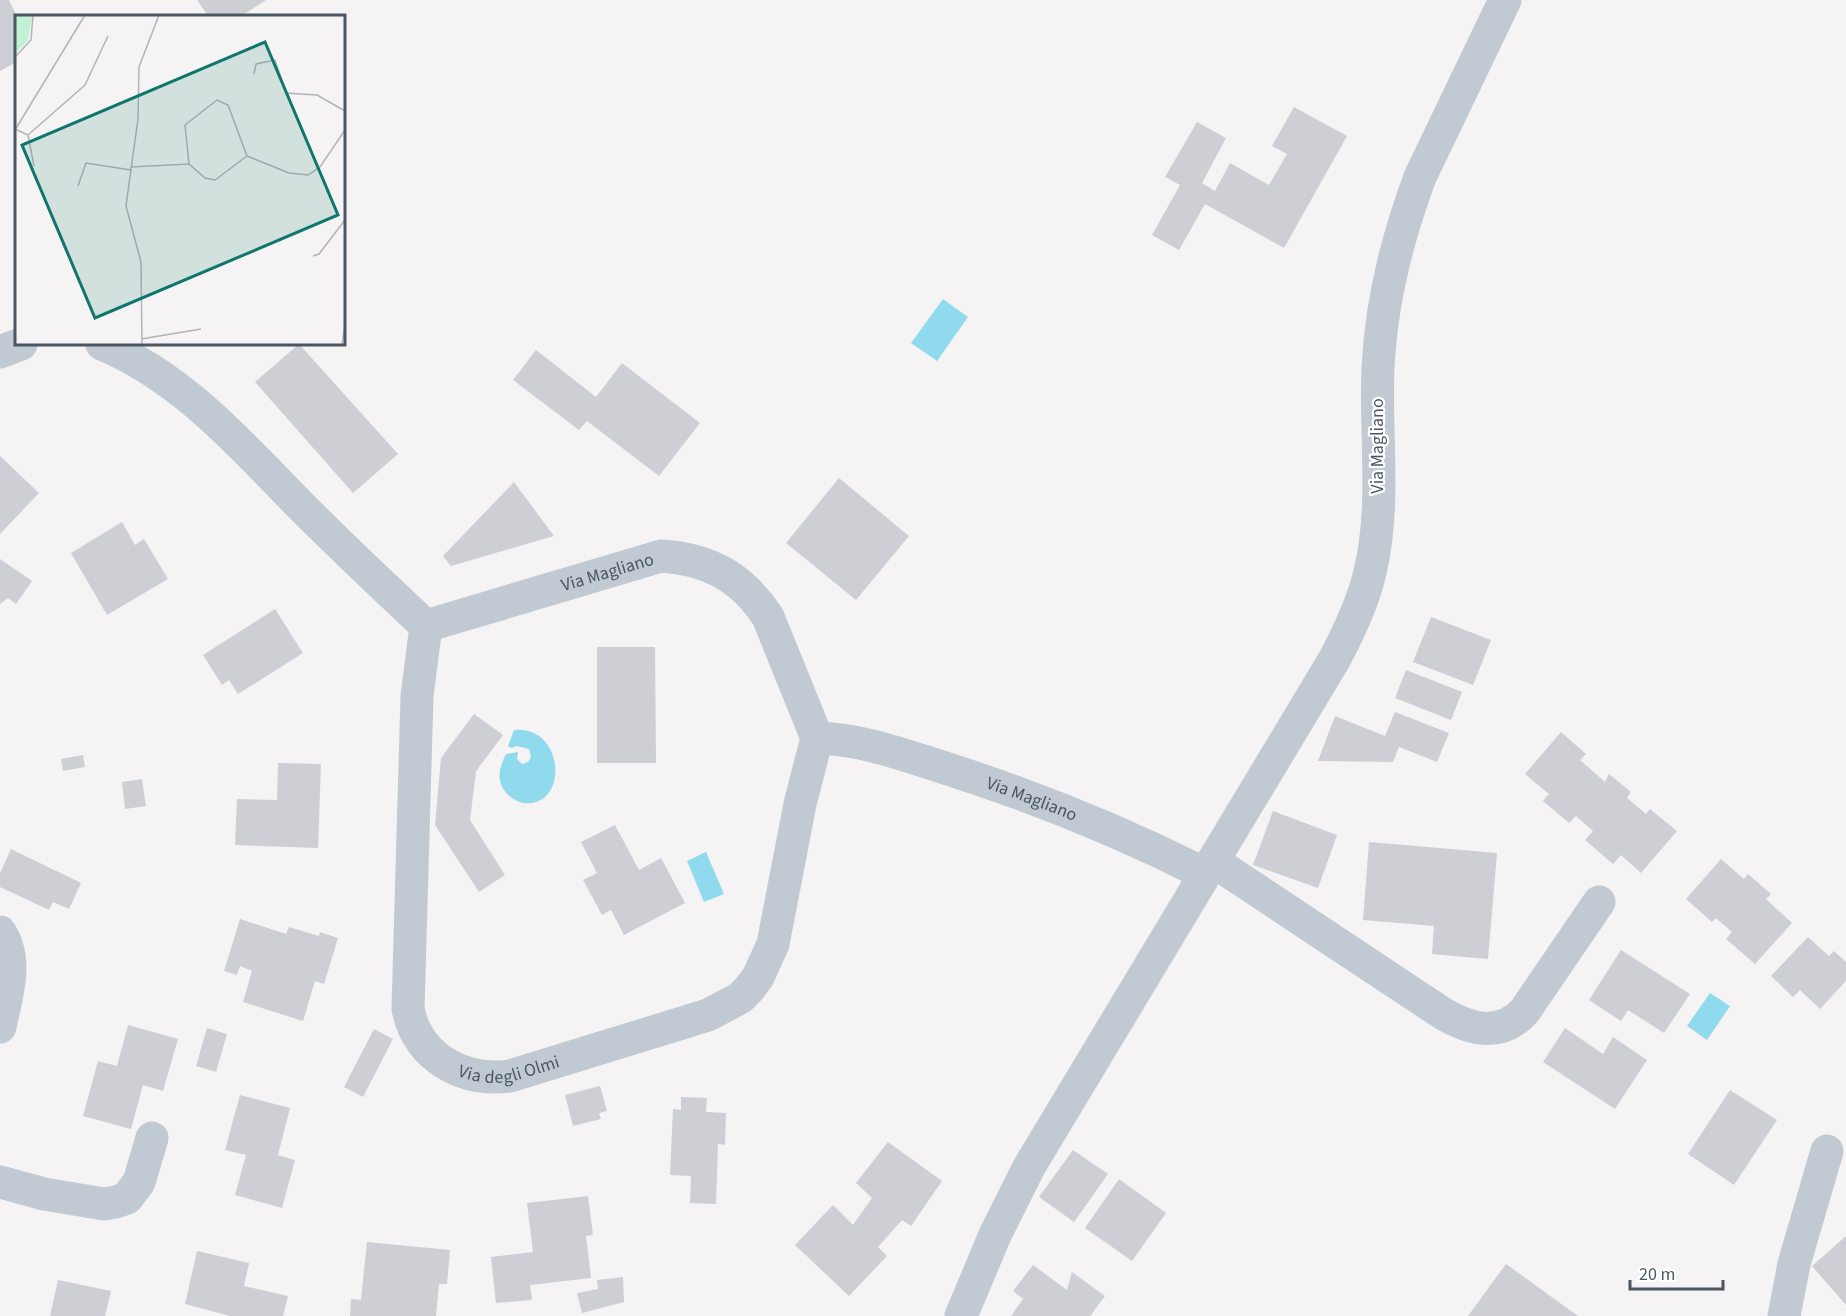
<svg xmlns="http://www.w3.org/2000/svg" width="1846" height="1316" font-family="'Source Sans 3',sans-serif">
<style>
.water{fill:#90daee}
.building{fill:#cdcfd5}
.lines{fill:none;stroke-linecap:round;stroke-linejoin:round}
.minor{stroke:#c1cad2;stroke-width:33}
.labels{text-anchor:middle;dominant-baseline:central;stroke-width:4.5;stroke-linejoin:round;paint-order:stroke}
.street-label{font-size:18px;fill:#4a5661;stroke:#fff}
.inset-road{fill:none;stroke:#b1b4b9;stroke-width:1.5}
.view{fill:#0f766e;fill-opacity:0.15;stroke:#0f766e;stroke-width:3}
.inset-edge{fill:none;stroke:#4a5661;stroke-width:3}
</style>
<rect width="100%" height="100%" fill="#f5f3f3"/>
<path class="water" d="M943,299L968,317L937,361L911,343Z
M514,730C566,725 569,809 523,803C515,801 508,796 504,790C496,778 500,766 506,754L518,752L517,759L522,764L528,762L531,757L529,749L517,746L511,748L508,746Z
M706,852L724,894L704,902L687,861Z
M1710,993L1730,1006L1707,1040L1687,1026Z"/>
<path class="building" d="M0,0H9L17,16L16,71L13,64L0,71Z
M197,0H266L241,16H208Z
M1294,107L1347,136L1284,248L1205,204L1179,250L1152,235L1180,185L1165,177L1197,122L1226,138L1202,183L1215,191L1230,163L1269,185L1287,154L1272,146Z
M299,344L398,454L353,493L255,382Z
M536,350L596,397L622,363L700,423L659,476L587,421L579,430L513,380Z
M0,456L39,493L0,534Z
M839,478L909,536L856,600L786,543Z
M514,482L554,536L451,566L443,556Z
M122,522L135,545L144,539L168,579L107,615L71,553Z
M0,559L32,581L16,604L8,598L0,604Z
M275,609L303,653L238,694L229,680L222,685L203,655Z
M1431,617L1491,640L1473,685L1413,662Z
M597,647H655L656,763H597Z
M1406,670L1462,692L1451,720L1395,698Z
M1395,712L1449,733L1437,762L1399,747L1393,762L1318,761L1335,716L1385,736Z
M474,714L503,735L476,771L470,820L505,875L479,892L435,825L441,758Z
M1561,732L1586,754L1580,760L1605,782L1609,774L1631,792L1627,798L1646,814L1650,809L1677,831L1641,873L1621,855L1613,864L1585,840L1593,831L1576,816L1569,823L1543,801L1549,794L1525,774Z
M83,755L85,767L63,771L61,759Z
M278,763L321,764L318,848L235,845L237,799L277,800Z
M142,779L146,806L125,809L122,782Z
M1273,811L1337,835L1318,888L1253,865Z
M615,825L639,870L661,858L685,903L624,935L611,910L602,915L583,880L597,873L581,842Z
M1369,842L1497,853L1488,959L1432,954L1434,926L1363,920Z
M11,849L81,883L69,909L53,902L49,910L0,887V873Z
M1721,859L1744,879L1748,874L1771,894L1766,899L1792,923L1755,964L1726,939L1732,932L1716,918L1712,922L1686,899Z
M240,919L286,934L289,927L319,936L320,932L338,938L324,984L315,981L303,1021L243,1002L252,971L240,966L237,975L224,971Z
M1808,937L1829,956L1834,951L1846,962V981L1820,1009L1800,990L1793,997L1771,976Z
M1621,950L1690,994L1664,1033L1628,1010L1621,1021L1589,1000Z
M128,1025L178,1039L163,1091L143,1085L131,1129L83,1116L98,1061L117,1066Z
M207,1028L227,1034L216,1072L196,1066Z
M1565,1028L1603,1054L1613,1037L1647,1060L1615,1109L1543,1062Z
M374,1029L393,1039L363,1097L344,1087Z
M600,1086L607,1111L599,1113L601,1119L573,1126L565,1095Z
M1730,1090L1777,1120L1734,1185L1688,1154Z
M240,1095L290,1108L278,1155L295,1160L282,1208L235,1195L246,1155L225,1150Z
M681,1097L707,1098L706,1112L726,1113L725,1145L718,1144L716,1204L690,1203L691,1176L670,1175L673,1109L681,1110Z
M888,1142L942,1181L911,1226L902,1220L878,1247L887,1256L849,1296L795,1245L833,1205L853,1225L872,1198L856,1183Z
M1073,1150L1108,1174L1074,1222L1039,1197Z
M1119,1179L1166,1213L1132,1261L1085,1228Z
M588,1196L593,1235L586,1236L591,1278L530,1285L532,1300L496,1303L491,1257L533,1252L527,1203Z
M1846,1236V1305L1812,1266Z
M367,1242L450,1250L447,1284H439L436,1316H350L351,1299L361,1300Z
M197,1251L249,1263L244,1286L288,1296L283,1316H230L185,1304Z
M1506,1264L1578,1316H1468Z
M1033,1265L1067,1290L1072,1272L1105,1296L1090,1316H1011L1023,1299L1013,1291Z
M623,1277L624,1302L582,1313L577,1293L598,1289L597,1280Z
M58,1280L111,1291L105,1316H50Z"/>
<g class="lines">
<g class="minor">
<path id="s1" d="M102,344C183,378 240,444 300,505C341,546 383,586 426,626L661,556C709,559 742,577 768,617L817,738C861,739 901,754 942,767C1033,796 1120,831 1205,874"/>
<path d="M0,352L21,344"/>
<path id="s2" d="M426,626L417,696L408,1009C418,1058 463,1082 510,1076L708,1015L740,998L749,989L758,977L773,944L800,804L817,738"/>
<path d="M1213,861L1442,1013C1469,1029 1499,1038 1524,1012L1599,902"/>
<path d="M0,932C19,961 6,996 0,1027"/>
<path d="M0,1182L44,1194L104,1204L116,1202L127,1198L139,1182L152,1138"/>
<path d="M961,1316L995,1235L1029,1167L1334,660C1349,632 1363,603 1370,572C1386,506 1375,435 1378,368C1381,301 1397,239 1420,177L1505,0"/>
<path d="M1784,1316L1794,1264L1827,1151"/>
</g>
</g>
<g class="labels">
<g class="street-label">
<text transform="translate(1377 446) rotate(-90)">Via Magliano</text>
<text stroke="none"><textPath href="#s1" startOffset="621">Via Magliano</textPath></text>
<text stroke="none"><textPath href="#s1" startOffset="1160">Via Magliano</textPath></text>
<text stroke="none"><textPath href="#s2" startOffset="518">Via degli Olmi</textPath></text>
</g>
</g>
<g transform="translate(15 15)">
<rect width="330" height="330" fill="#f5f3f3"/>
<path d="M0,0H17L13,26L0,38Z" fill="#c3f1d5"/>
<path class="inset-road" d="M0,42L16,25L18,0M239,59L241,49L260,45L271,78L302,80L330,96M0,114L13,120L19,151M0,115L70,0M13,120L70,70L93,21M174,149L170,110L202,85L213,90L232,141M116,152L174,149L190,163L200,165L232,141L274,158L293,160L305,152L330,115M63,171L71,148L116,155M298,241L304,239L330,205M126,324L186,314M127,330L126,247L111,191L123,104L124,52L144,0M327,330L330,308"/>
<path class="view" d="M250,27L323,200L80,303L7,130Z"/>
<rect width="330" height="330" class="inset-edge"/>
</g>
<path d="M1630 1280v9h93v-9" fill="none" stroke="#4a5661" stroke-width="3"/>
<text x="1639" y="1280" font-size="18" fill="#4a5661" stroke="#ffffff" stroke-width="4.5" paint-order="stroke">20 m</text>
</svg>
